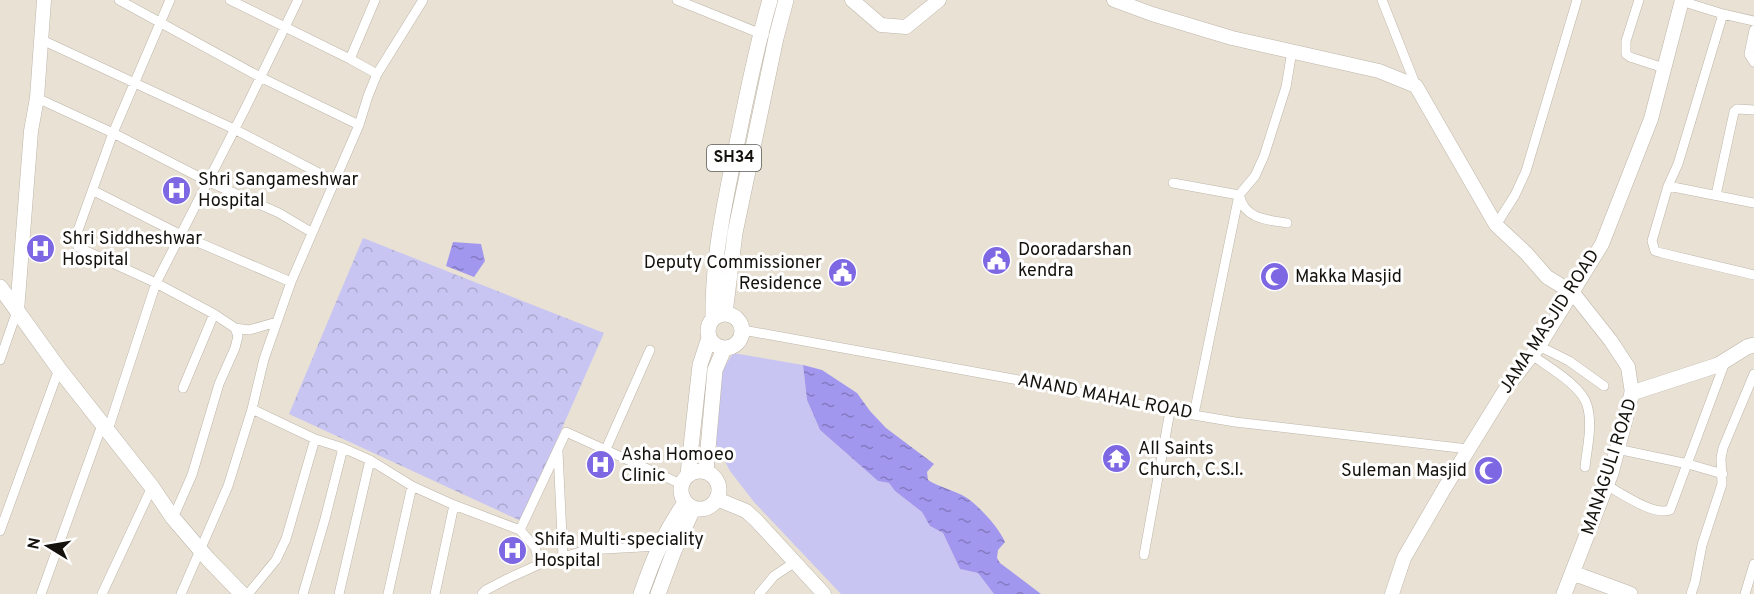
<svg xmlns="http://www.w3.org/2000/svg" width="1754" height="594" font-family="Overpass,sans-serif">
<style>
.park{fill:url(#park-crowns)}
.garden{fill:#c8c5f3}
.water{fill:url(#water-ripples)}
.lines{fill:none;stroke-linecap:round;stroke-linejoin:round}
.street-casing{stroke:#bdb5a8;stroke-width:10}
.secondary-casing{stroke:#bdb5a8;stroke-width:15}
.primary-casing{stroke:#bdb5a8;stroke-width:16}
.street{stroke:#fff;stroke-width:9}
.secondary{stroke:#fff;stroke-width:14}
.primary{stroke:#fff;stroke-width:15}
.labels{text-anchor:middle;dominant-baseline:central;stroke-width:6;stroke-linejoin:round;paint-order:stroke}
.shield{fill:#fff;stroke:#5b5956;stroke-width:1.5}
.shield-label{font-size:16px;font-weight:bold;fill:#15120d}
.poi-label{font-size:18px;fill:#15120d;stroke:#fff;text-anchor:start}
.street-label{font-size:18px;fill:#15120d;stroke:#fff}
</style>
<defs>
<pattern id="park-crowns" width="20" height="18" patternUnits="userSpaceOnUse" patternTransform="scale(1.5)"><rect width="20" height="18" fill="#c8c5f3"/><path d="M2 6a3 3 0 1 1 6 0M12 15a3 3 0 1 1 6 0" fill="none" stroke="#aba8cf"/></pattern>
<pattern id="water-ripples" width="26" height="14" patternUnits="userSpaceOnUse" patternTransform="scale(1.5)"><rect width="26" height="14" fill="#a297ef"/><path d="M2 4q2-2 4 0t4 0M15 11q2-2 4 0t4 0" fill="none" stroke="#837ac0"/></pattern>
</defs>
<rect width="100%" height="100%" fill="#e9e1d4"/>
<path class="park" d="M363,238L604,333L521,521L289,414Z"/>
<path class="garden" d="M733,353L803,365L807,400L820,430L878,481L889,483L895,491L922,512L930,526L943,533L960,569L978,573L994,594H841L754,502L730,471L713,439L722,371Z"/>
<path class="water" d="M453,242L481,244L485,261L474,277L446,266Z
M803,365L822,370L857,393L870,411L886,428L934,464L927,472L928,480C940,488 955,490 967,498C980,507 999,528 1005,542L998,550L997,558L1000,563L1041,594H994L978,573L960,569L943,533L930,526L922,512L895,491L889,483L878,481L820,430L807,400Z"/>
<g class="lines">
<defs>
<path id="street" d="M119,0L260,77L359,125
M170,0L113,133L77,233L78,247L82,249L156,283L214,314L235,328L238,336L235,348L219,384L192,475L173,518
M230,0L350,59L377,74
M677,0L764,35
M1382,0L1416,86
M1639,0L1626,41V54L1630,57L1664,68
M1681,1L1723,14L1754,21
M1723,14L1678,164L1668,186L1652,241L1655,251L1662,253L1754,275
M1754,30L1749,54L1754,62
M42,40L234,129L336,182
M350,59L375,0
M37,98L113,133L207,181L279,213L311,232
M1173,183L1239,195
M1668,186L1754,203
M94,191L181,235L291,282
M1716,195L1734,112L1737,109L1754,110
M1240,197C1245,219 1268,220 1287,223
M1496,225L1515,195L1526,171L1577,0
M235,328L249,330L277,322
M743,330L1030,382L1170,411L1235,422L1468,449
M1539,346L1569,361L1604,386
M1532,355C1548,367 1581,385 1587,405C1593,424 1587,448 1585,467
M0,360L17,311
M183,388L214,314
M252,409L315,439L343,448L370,460L412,486L454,505L520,530
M1194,414L1239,195L1255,176L1264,156L1286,87L1292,51
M108,430L156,283L246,107L298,0
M606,449L650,350
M1617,449L1688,464L1723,474
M558,452L563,557
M1606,485C1621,493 1653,516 1670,510L1725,362
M0,531L59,369
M1144,555L1170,411
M540,564L535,547L520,530L566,432L681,484
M41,594L103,422
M102,594L152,487
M181,594L228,486L252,409L264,359L291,282L359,125L368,96L377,74L423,0
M248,594L276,560L286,539L315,439
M303,594L325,519L343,448
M339,594L370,460
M388,594L412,486
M435,594L454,505
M482,594L486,590L507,579L540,564L587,550L658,546
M759,594L774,576L795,562
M1691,594L1695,582L1702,545L1722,484L1721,458L1723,448L1754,374
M1745,594L1754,564"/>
<path id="secondary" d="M852,0L881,25L906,27L939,0
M1114,0L1152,14L1232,38L1379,71L1416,86L1496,225L1526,253L1547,277L1573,293L1611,341L1628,367L1632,393
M17,311L31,131L37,98L44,0
M717,499L746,511L756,520L824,594
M1392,594L1404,558L1444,489L1507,387L1539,346L1602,244L1651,119L1682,0"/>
<path id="primary" d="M0,287L59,369L152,487L173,518L208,559L242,594
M725,313L735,233L776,38L786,0
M708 331a17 17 0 1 1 34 0a17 17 0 1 1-34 0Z
M713,319C712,259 725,201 737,143C747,95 756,47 770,0
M681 490a19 19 0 1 1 38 0a19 19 0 1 1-38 0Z
M706,471L715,370L724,349
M688,474L700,365L709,338
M1573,573L1630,594
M641,594C653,560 664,532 685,503
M658,594L674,551L693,509
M1564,594L1611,473L1632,393L1718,365L1747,347L1754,345"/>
</defs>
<use href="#street" class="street-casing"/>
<use href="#secondary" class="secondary-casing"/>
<use href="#primary" class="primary-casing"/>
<use href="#street" class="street"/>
<use href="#secondary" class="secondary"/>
<use href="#primary" class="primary"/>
</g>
<defs>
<symbol id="hospital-disc" viewBox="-11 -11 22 22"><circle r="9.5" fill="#7e67e2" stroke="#fff"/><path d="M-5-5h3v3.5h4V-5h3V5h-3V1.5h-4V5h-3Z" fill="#fff"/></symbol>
<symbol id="civic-disc" viewBox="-11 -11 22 22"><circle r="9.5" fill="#7e67e2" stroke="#fff"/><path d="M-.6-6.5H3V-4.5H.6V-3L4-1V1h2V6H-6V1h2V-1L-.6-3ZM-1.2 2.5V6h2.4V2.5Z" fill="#fff"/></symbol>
<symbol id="mosque-disc" viewBox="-11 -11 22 22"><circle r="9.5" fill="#7e67e2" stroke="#fff"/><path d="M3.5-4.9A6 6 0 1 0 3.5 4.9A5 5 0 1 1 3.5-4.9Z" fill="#fff"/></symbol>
<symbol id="temple-disc" viewBox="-11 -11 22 22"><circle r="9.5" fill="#7e67e2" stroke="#fff"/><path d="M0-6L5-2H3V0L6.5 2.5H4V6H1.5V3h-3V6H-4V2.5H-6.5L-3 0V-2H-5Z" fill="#fff"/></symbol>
</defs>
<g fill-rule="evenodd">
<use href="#hospital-disc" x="160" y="174" width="33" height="33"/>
<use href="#hospital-disc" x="24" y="232" width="33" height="33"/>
<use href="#civic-disc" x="980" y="244" width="33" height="33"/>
<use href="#civic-disc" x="826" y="256" width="33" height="33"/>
<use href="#mosque-disc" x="1258" y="260" width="33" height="33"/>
<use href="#temple-disc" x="1100" y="442" width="33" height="33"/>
<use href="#hospital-disc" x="584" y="448" width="33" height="33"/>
<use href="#mosque-disc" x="1472" y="454" width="33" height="33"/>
<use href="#hospital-disc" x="496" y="534" width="33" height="33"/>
</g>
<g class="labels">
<rect class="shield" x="707" y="145" width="54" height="26" rx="4.5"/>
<g class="shield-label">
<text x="734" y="158">SH34</text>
</g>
<g class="poi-label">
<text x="198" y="180">Shri Sangameshwar<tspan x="198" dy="21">Hospital</tspan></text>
<text x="62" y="239">Shri Siddheshwar<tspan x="62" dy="21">Hospital</tspan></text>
<text x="1018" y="250">Dooradarshan<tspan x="1018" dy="21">kendra</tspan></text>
<text x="822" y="263" text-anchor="end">Deputy Commissioner<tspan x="822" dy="21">Residence</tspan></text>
<text x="1295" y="277">Makka Masjid</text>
<text x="1138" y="449">All Saints<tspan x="1138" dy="21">Church, C.S.I.</tspan></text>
<text x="621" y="455">Asha Homoeo<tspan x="621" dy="21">Clinic</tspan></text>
<text x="1467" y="471" text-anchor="end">Suleman Masjid</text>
<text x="534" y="540">Shifa Multi-speciality<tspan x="534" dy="21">Hospital</tspan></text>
</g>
<g class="street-label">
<text transform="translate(1550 322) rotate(-57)">JAMA MASJID ROAD</text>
<text transform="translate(1105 397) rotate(11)">ANAND MAHAL ROAD</text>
<text transform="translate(1610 467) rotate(-72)">MANAGULI ROAD</text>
</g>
</g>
<g transform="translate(48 546) rotate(281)" stroke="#ffffff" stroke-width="4.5" paint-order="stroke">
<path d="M0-4.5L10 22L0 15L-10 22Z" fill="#15120d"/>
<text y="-9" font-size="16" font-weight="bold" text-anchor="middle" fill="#15120d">N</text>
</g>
</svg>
